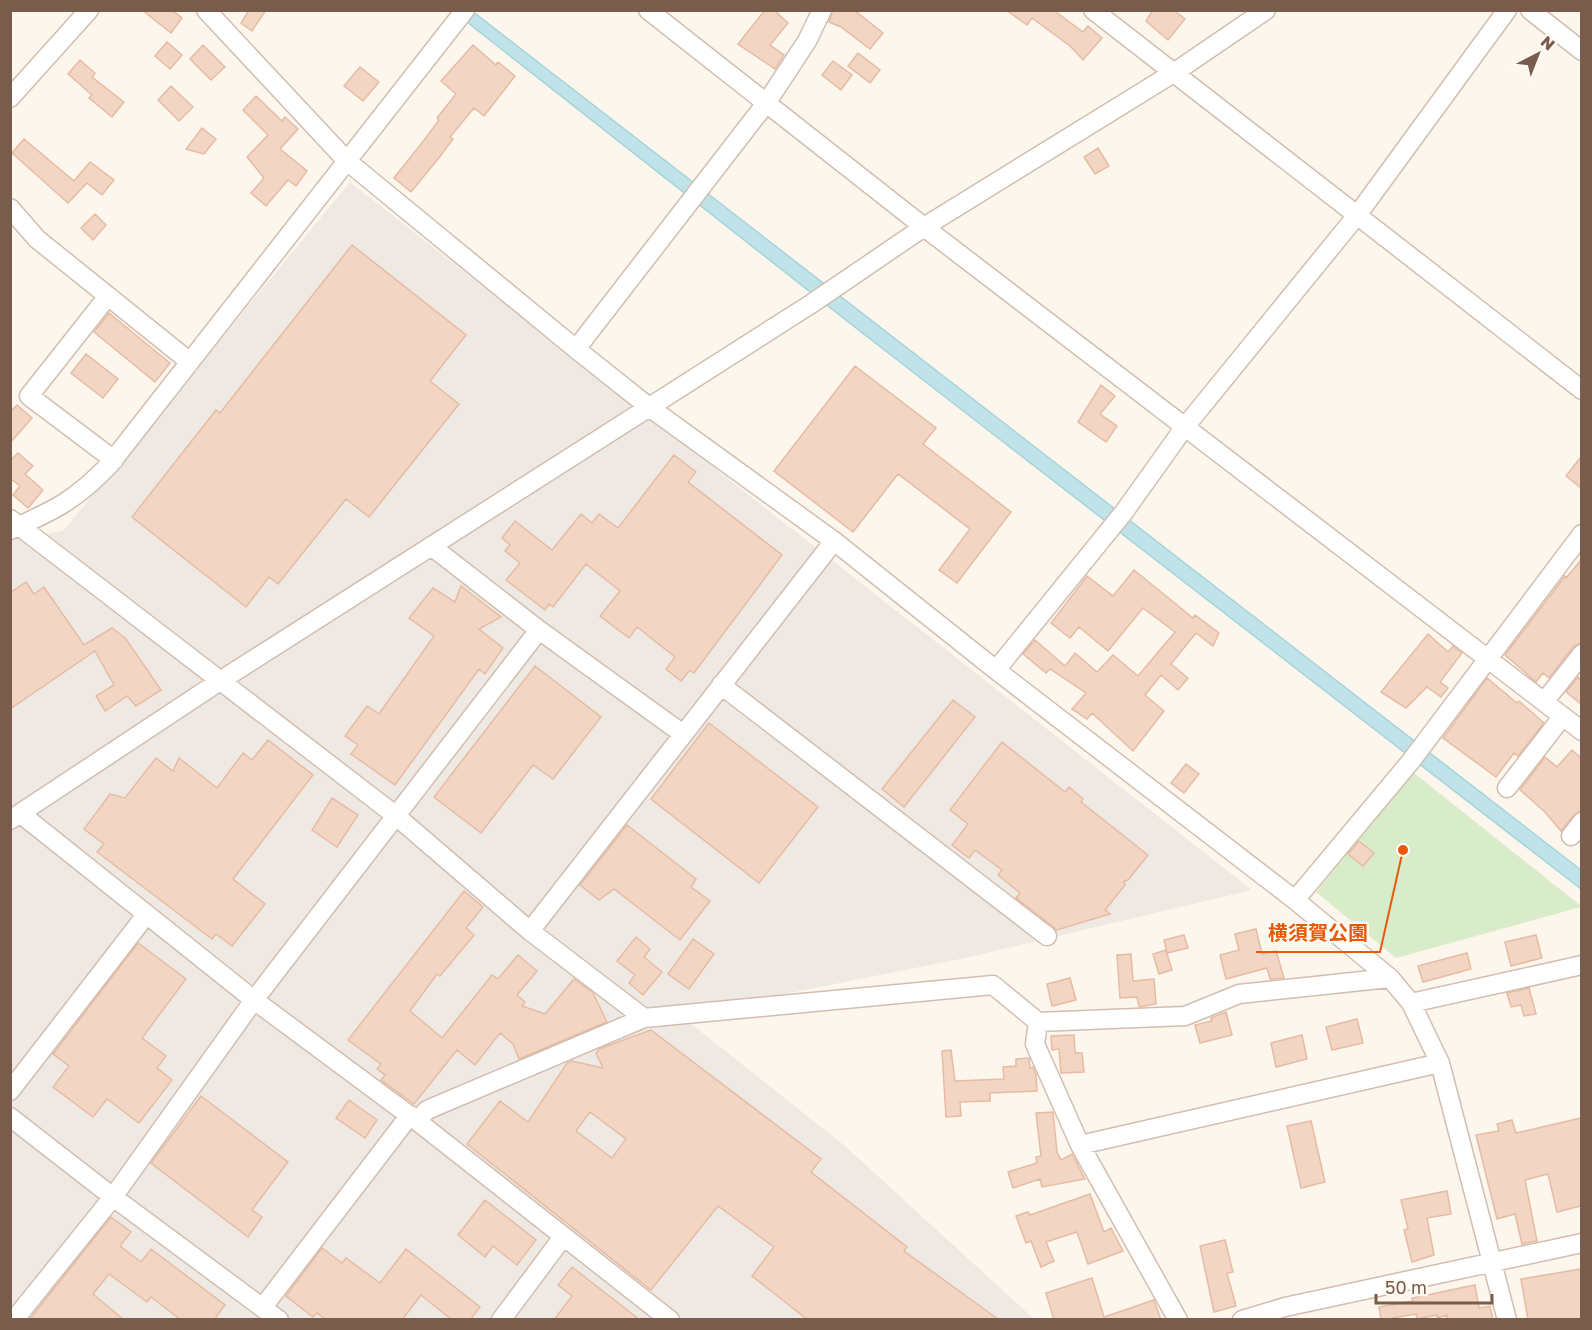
<svg xmlns="http://www.w3.org/2000/svg" width="1592" height="1330" font-family="'Golos Text','Noto Sans JP',sans-serif">
<style>
.industrial{fill:#efe9e4}
.green{fill:#d8ecc9}
.water{fill:#bfe3e8;stroke:#a5d3da;stroke-width:1.5}
.building{fill:#f3d5c3;stroke:#e6bba3;stroke-width:1.5;fill-rule:evenodd}
.lines{fill:none;stroke-linecap:round;stroke-linejoin:round}
.minor-casing{stroke:#d1beb0;stroke-width:21}
.minor{stroke:#fff;stroke-width:18}
.leader{fill:none;stroke:#e8590c;stroke-width:2}
.callout-dot{fill:#e8590c;stroke:#fffaf3;stroke-width:2}
.callout-label{font-size:20px;text-anchor:middle;font-weight:bold;fill:#e8590c;stroke:#fffaf3;stroke-width:4.5;stroke-linejoin:round;paint-order:stroke}
</style>
<rect width="100%" height="100%" fill="#fdf6ec"/>
<path class="industrial" d="M350,182L1252,890L970,957L680,1015L845,1146L1034,1319H11L10,539L63,531Z"/>
<path class="green" d="M1414,773L1581,906V907L1396,958L1316,892Z"/>
<path class="water" d="M453,11H472L1581,870V889L856,328Z"/>
<path class="building" d="M142,10H172L182,18L171,33Z
M249,10H266L252,31L241,23Z
M765,10H774L788,23L770,45L784,55L775,69L738,44Z
M833,10H854L883,33L870,49L841,27L829,22Z
M1006,10H1053L1083,32L1088,26L1102,38L1083,60L1070,46L1032,18L1027,25Z
M1153,10H1173L1185,19L1168,40L1146,21Z
M167,42L182,55L170,69L155,56Z
M203,45L225,67L211,80L190,59Z
M473,45L496,65L498,62L515,76L484,116L474,108L450,137L453,139L438,159L411,192L394,178L425,139L439,120L437,118L456,94L441,81Z
M858,53L880,70L870,83L848,66Z
M80,60L95,73L92,77L124,102L112,117L89,98L92,95L68,74Z
M833,61L852,75L841,90L822,75Z
M360,67L379,82L363,101L344,86Z
M171,86L193,107L179,121L158,100Z
M256,96L282,121L285,117L298,129L280,149L307,171L296,186L288,180L266,206L251,193L264,178L247,157L268,135L243,110Z
M202,128L216,139L204,154L186,149Z
M24,139L74,181L90,162L114,180L102,195L87,183L68,203L12,153Z
M1098,148L1109,166L1095,174L1084,157Z
M95,214L106,225L93,240L81,228Z
M352,245L466,335L430,381L459,404L369,517L346,499L278,584L269,577L246,607L132,517L216,410L220,413Z
M109,313L170,363L155,382L94,332Z
M86,354L118,379L103,398L71,373Z
M855,366L936,428L923,444L1011,512L957,583L939,570L970,529L898,474L853,532L774,471Z
M1101,385L1115,396L1100,414L1117,426L1106,442L1078,422Z
M17,405L32,418L10,443V412Z
M18,453L33,466L25,474L43,490L28,508L13,495L20,486L10,478V461Z
M674,455L696,472L688,482L782,555L694,673L690,670L681,681L666,669L675,657L637,627L629,638L600,616L620,591L586,564L553,607L549,604L545,610L506,580L520,563L505,551L510,545L502,538L515,521L552,550L581,514L592,523L599,514L618,528Z
M1581,457V488L1566,476Z
M1581,560V643L1573,647L1549,678L1543,673L1536,682L1505,655L1565,576L1567,577Z
M1134,570L1193,618L1195,615L1219,633L1213,646L1196,633L1171,664L1188,678L1178,690L1161,675L1145,695L1164,711L1133,751L1092,713L1087,719L1072,709L1086,693L1050,669L1046,673L1023,654L1035,640L1065,666L1075,653L1097,672L1113,655L1138,676L1175,632L1143,608L1108,651L1079,627L1070,638L1051,623L1087,576L1113,596Z
M26,582L34,594L44,587L84,645L112,628L126,639L161,690L136,706L127,696L105,711L96,696L114,685L95,651L10,709V593Z
M461,586L501,617L479,629L503,648L485,674L479,669L395,785L351,754L358,745L345,736L367,706L379,714L434,636L409,618L433,588L455,602Z
M1428,634L1448,652L1453,646L1462,653L1440,682L1448,688L1441,697L1427,687L1406,708L1381,692Z
M535,666L601,717L553,779L533,765L481,833L434,797Z
M1578,677L1581,681V704L1566,692Z
M1487,678L1517,703L1519,701L1544,723L1518,756L1514,753L1496,777L1443,738Z
M953,700L975,717L904,807L882,789Z
M709,723L818,807L759,883L651,799Z
M268,740L313,775L233,879L265,904L232,946L216,934L212,939L97,852L104,844L84,829L110,794L125,798L156,758L173,771L179,758L217,788L243,753L252,760Z
M1002,742L1065,792L1069,787L1083,799L1081,802L1148,855L1128,880L1124,881L1125,885L1105,910L1110,914L1057,930L1016,898L1020,893L998,875L1002,870L975,850L969,858L952,845L968,824L950,810Z
M1572,750L1581,758V811L1574,815L1561,831L1544,811L1520,790L1545,757L1557,767Z
M1186,764L1199,774L1184,793L1171,783Z
M332,798L358,815L337,847L312,830Z
M627,825L696,879L691,887L710,901L680,940L614,889L599,900L580,885Z
M1359,841L1374,853L1363,866L1348,854Z
M464,891L483,907L466,928L474,935L440,976L437,974L410,1011L442,1038L492,975L498,979L518,955L537,971L517,995L525,1002L522,1006L545,1014L574,979L593,993L607,1022L519,1059L513,1044L500,1033L475,1065L457,1050L414,1104L381,1080L385,1075L377,1069L381,1064L348,1040Z
M1256,929L1262,954L1276,951L1284,978L1270,979L1267,968L1226,979L1220,955L1239,950L1235,934Z
M1184,935L1188,948L1167,953L1164,940Z
M1536,935L1542,958L1511,966L1505,942Z
M636,937L650,949L644,957L662,972L643,995L629,983L635,975L617,961Z
M693,939L714,954L689,989L668,974Z
M138,943L186,979L142,1038L166,1056L157,1068L172,1080L139,1123L107,1099L93,1117L53,1087L69,1066L53,1054Z
M1166,950L1172,970L1159,974L1153,954Z
M1467,953L1471,969L1423,982L1418,966Z
M1131,954L1133,981L1154,979L1156,1004L1139,1007L1137,997L1120,998L1117,955Z
M1070,978L1076,1000L1052,1006L1047,984Z
M1529,988L1536,1014L1524,1016L1521,1005L1511,1007L1507,993Z
M1226,1012L1232,1035L1200,1043L1195,1025L1212,1021L1211,1018Z
M1357,1019L1363,1043L1332,1050L1326,1027Z
M651,1030L821,1159L811,1172L907,1247L904,1251L999,1320H808L752,1276L774,1247L718,1206L651,1290L467,1144L500,1101L528,1122L567,1063L572,1061L603,1068L596,1053L599,1049ZM590,1112L626,1139L612,1158L576,1131Z
M1074,1035L1075,1053H1082L1084,1072L1061,1073L1059,1049L1052,1050L1051,1036Z
M1302,1035L1307,1059L1276,1067L1271,1043Z
M951,1050L955,1081L1004,1079L1003,1067L1016,1066V1059L1029,1058L1030,1068L1033,1067L1036,1075L1037,1091L990,1093V1101L960,1102L961,1116L946,1117L942,1051Z
M201,1096L288,1162L252,1210L262,1217L248,1237L151,1163Z
M349,1100L377,1120L365,1138L336,1118Z
M1053,1112L1057,1152L1061,1160L1072,1154L1085,1179L1042,1187L1040,1179L1013,1188L1008,1172L1037,1163L1036,1157L1041,1156L1036,1113Z
M1581,1118V1206L1557,1212L1548,1174L1525,1180L1537,1241L1522,1244L1515,1214L1497,1219L1476,1135L1499,1131L1497,1124L1512,1120L1516,1133Z
M1311,1121L1325,1182L1301,1188L1287,1126Z
M1447,1191L1451,1214L1427,1218L1434,1255L1412,1262L1404,1230L1408,1229L1401,1200Z
M1090,1194L1104,1232L1111,1228L1123,1251L1088,1264L1077,1232L1046,1242L1054,1261L1041,1267L1031,1241L1026,1243L1016,1216L1028,1212L1030,1215Z
M485,1200L536,1240L517,1265L493,1246L485,1257L458,1235Z
M111,1217L131,1232L120,1246L141,1262L151,1249L225,1305L214,1320H181L151,1297L147,1302L109,1274L93,1294L124,1320H29Z
M1225,1240L1233,1272L1227,1273L1236,1306L1214,1312L1200,1246Z
M322,1248L342,1263L346,1258L380,1283L406,1249L480,1307L470,1320H452L421,1295L402,1320H326L317,1313L313,1317L286,1296Z
M572,1267L640,1320H554L572,1296L558,1285Z
M1581,1269V1320H1528L1521,1279Z
M1092,1278L1104,1317L1154,1300L1161,1320H1054L1046,1293Z
M1475,1285L1479,1308L1490,1306L1493,1320H1447V1315L1437,1318V1315L1417,1319L1416,1314L1381,1320L1379,1307L1413,1301L1412,1298Z"/>
<g class="lines">
<defs>
<path id="minor" d="M206,10L347,161L576,349L649,407L834,541L996,670L1295,900L1390,978L1411,1003L1440,1063L1507,1320
M648,10L924,227L1582,731
M1093,10L1582,390
M1530,10L1582,51
M10,98L89,10
M10,208L37,239L190,362
M108,296L29,396L114,460
M576,349L767,102L807,41L822,10
M10,519L395,815L530,931L644,1018
M10,530C55,510 76,500 110,464L465,10
M431,546L539,630L683,734
M996,670L1124,512L1184,428L1358,214L1507,10
M721,685L1047,936
M1544,702L1582,654
M1507,788L1563,716
M21,814L254,1000L417,1121L670,1320
M10,820L220,681L811,304L924,227L1175,72L1266,10
M1571,836L1582,822
M1295,900L1411,761L1582,534
M530,931L834,541
M1411,1003L1582,965
M1038,1022L1035,1044L1080,1145L1178,1320
M10,1091L146,915
M10,1117L113,1197L279,1320
M417,1121L427,1110L644,1018L993,985L1038,1022L1185,1016L1239,994L1390,978
M1080,1145L1440,1063
M263,1307L410,1115
M14,1320L113,1197L254,1000L539,630
M501,1320L563,1237
M1242,1320L1285,1307L1582,1243"/>
</defs>
<use href="#minor" class="minor-casing"/>
<use href="#minor" class="minor"/>
</g>
<path class="leader" d="M1403 850L1380 952H1256"/>
<circle class="callout-dot" cx="1403" cy="850" r="6"/>
<g class="callout-label">
<text x="1318" y="940">横須賀公園</text>
</g>
<rect width="1592" height="1330" fill="none" stroke="#7a5c4d" stroke-width="24"/>
<g transform="translate(1538 54) rotate(42)" stroke="#fffaf3" stroke-width="4.5" paint-order="stroke">
<path d="M0-4.5L10 22L0 15L-10 22Z" fill="#7a5c4d"/>
<text y="-9" font-size="16" font-weight="bold" text-anchor="middle" fill="#7a5c4d">N</text>
</g>
<path d="M1376 1294v9h116v-9" fill="none" stroke="#7a5c4d" stroke-width="3"/>
<text x="1385" y="1294" font-size="18" fill="#7a5c4d" stroke="#fffaf3" stroke-width="4.5" paint-order="stroke">50 m</text>
</svg>
